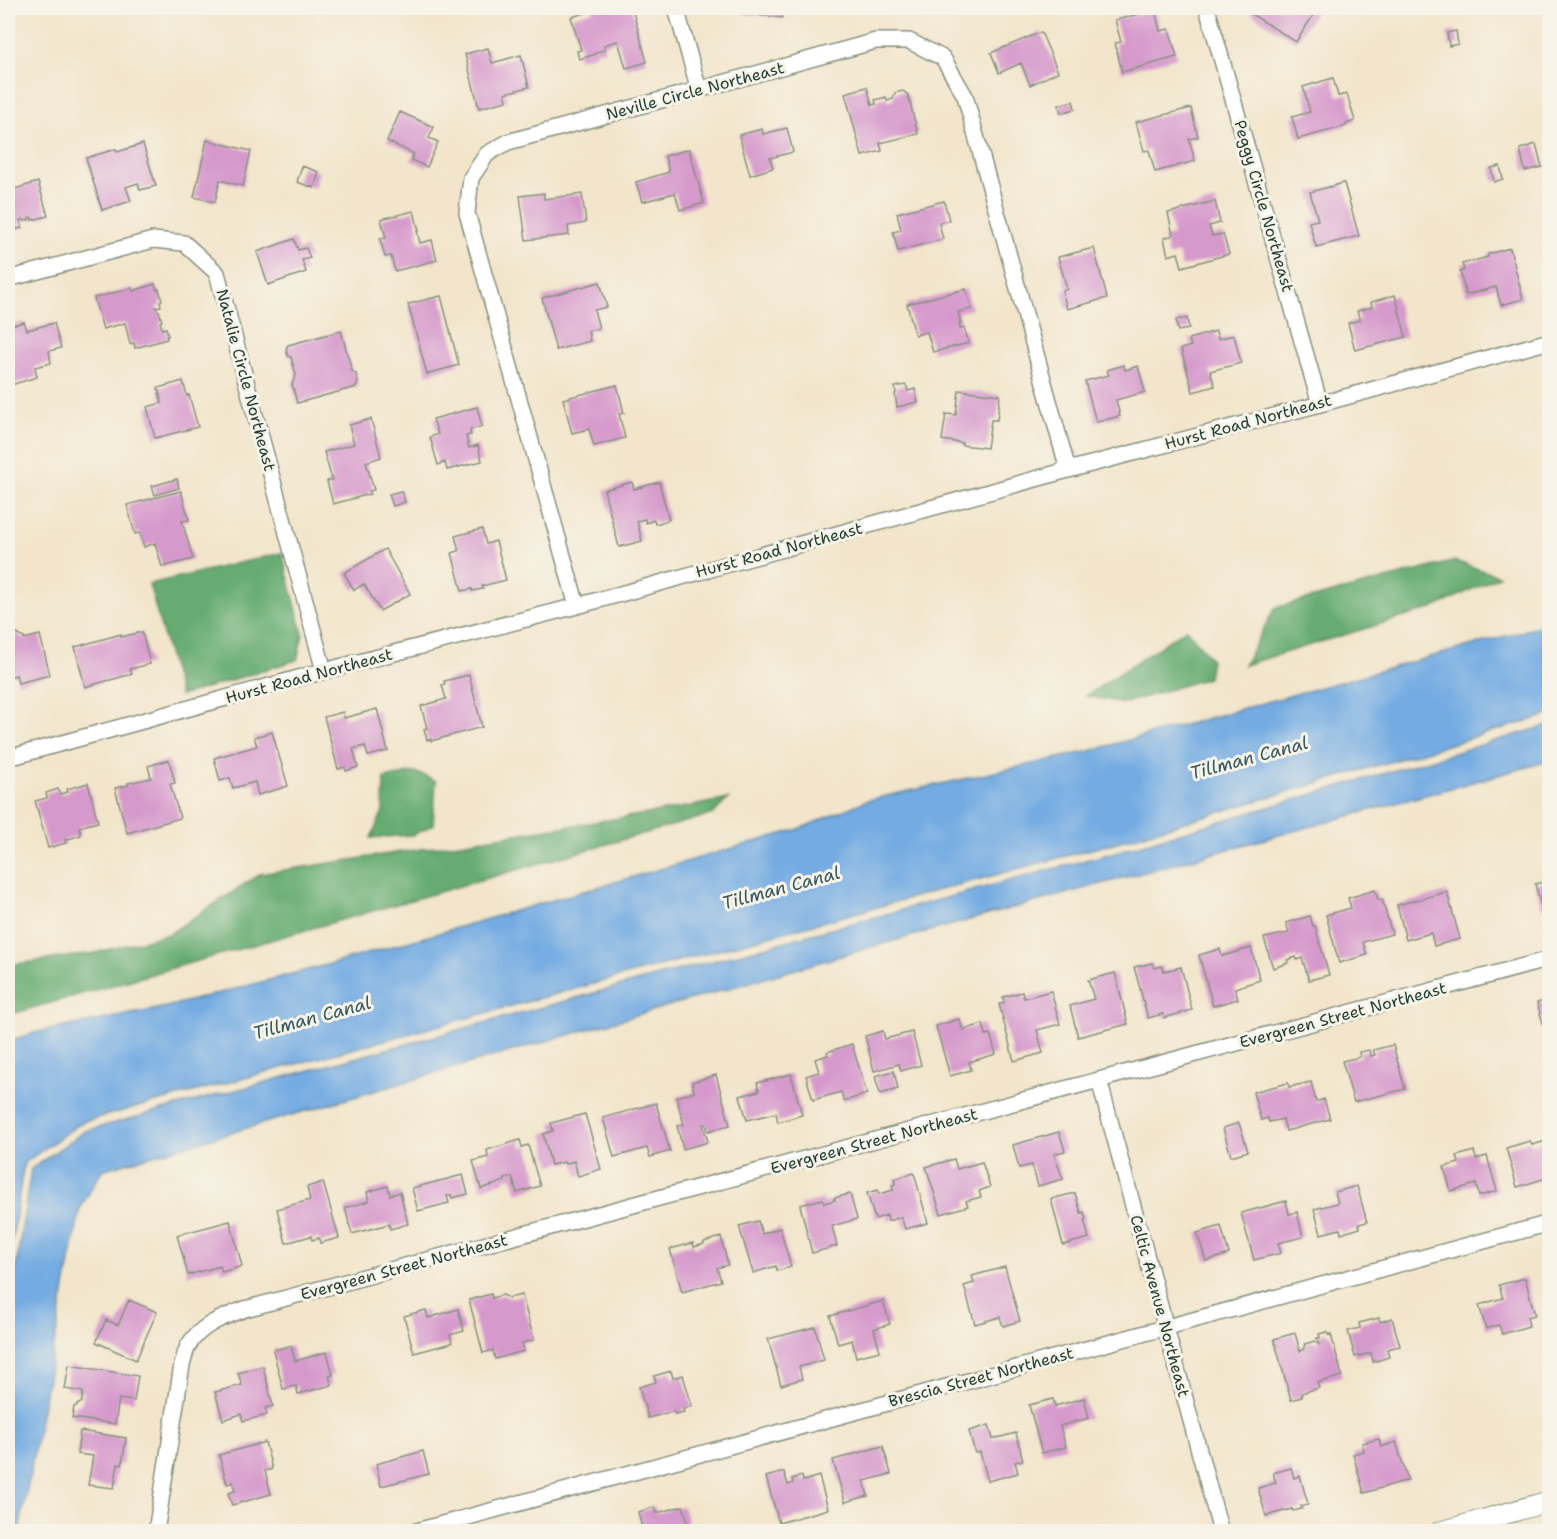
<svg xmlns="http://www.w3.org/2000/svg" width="1557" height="1539" font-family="'Shantell Sans',sans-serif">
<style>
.forest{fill:#66ac72;stroke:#427453;stroke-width:1.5}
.water{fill:#73abe2;stroke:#49748b;stroke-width:1.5}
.building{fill:#d699cc}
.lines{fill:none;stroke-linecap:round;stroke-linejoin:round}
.minor-casing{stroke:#889180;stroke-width:18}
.tertiary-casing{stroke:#889180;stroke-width:22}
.minor{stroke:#fff;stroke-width:15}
.tertiary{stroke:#fff;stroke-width:20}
.labels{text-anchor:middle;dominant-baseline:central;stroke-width:6;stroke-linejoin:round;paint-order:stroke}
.street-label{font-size:16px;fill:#1f3d34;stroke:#f7f3e8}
.water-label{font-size:18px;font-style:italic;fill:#345860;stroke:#f7f3e8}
</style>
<rect width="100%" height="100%" fill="#f7f3e8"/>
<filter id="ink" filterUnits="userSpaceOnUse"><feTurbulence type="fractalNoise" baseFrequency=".0167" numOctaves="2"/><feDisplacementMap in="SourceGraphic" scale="12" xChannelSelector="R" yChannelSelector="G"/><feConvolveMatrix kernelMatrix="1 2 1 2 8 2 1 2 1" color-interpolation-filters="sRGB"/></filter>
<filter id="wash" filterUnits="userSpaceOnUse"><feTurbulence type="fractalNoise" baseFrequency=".008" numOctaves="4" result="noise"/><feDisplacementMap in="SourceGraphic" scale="24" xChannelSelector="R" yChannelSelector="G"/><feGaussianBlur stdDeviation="1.35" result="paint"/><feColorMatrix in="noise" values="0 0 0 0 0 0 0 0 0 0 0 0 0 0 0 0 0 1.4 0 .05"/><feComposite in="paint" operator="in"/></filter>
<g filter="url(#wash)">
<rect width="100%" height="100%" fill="#f2e5cb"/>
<path class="forest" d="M282,553L303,634L297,660L180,696L149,584Z
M1455,561L1499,576L1434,608L1244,665L1275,608Z
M1186,629L1211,659L1208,678L1125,703L1086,696Z
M415,772L436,781L433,825L413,835L371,838L383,811L384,778Z
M728,799L713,814L8,1015V967L10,965L95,953L169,934L260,874L665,811Z"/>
<path class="water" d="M1549,624V715L1110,844L82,1122L24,1163L8,1265V1041L34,1033L162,1008L338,962L799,829L868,800L1086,752Z
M1549,725V761L875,946L102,1170L80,1209L19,1531H8V1319L31,1169L85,1131L1112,853Z"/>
<g id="blocks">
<path class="building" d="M592,8H632L647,62L626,68L618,41L604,45L605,50L596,52V54L579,59L577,51L581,50L571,17L593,11Z
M740,8H783L782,18L758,15V11H756L755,15L744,14V9H740Z
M1255,8H1318L1296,42L1251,14Z
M1155,10L1160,31L1169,29L1177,57L1122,72L1115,43L1121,42L1115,20Z
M1456,31L1458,44L1449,46L1447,33Z
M1041,32L1058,72L1030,85L1021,63L999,73L991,53Z
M488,48L492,63L521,55L529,87L505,93L507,101L479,108L465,54Z
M1333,78L1338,96L1347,94L1355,121L1346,124V126L1298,139L1292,117L1310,112L1303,87Z
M867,87L872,105L876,104L875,100L886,97L887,101L893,99L895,93L903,91L908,95L918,134L880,143L882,151L862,156L845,93Z
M1073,101L1075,109L1061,113L1059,105Z
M1191,108L1198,137L1189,139L1195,161L1155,172L1149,150L1144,151L1136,122Z
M400,112L434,127L429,138L438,142L427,167L411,160L414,154L387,141Z
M787,128L793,152L770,158L773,168L750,175L739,135L762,129L763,134Z
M207,140L251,151L243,186L220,180L215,202L194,197Z
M143,144L156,186L140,190L138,183L126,187L131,201L102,210L86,158L116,149L117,152Z
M1536,144L1542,167L1525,171L1520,149Z
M689,149L704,203L680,210L675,193L642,202L636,182L669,172L665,156Z
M302,166L319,172L314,188L297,182Z
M1500,166L1503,179L1494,182L1491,168Z
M38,182L48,216L32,220L31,217L29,218V220L24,221L23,219L20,220L22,228L8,232V191Z
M1344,183L1359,236L1316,247L1309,222L1318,220L1310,192Z
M544,193V199L582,194L586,223L568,226L569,235L526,240L520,196Z
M944,201L949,220L939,223L943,239L898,251L893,232L901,230L897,213Z
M1215,201L1220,223L1209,226L1212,236L1223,234L1229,254L1182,267L1178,253L1168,256L1164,238L1173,235L1168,213Z
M414,211L419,231H417L420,243L432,240L437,260L395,271L391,256L385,257L380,239L386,238L381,219Z
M294,239L298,250L306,248L310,258L302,260L306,272L268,285L257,252Z
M1094,248L1107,298L1067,309L1062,291L1067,289L1058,257Z
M1510,248L1523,299L1501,305L1496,287L1466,295L1460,272L1464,270L1462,264L1488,257V254Z
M600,282L607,307L594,310L599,328L588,331L590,341L556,350L542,298Z
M155,284L157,290L159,289L162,300L160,301L161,306L156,307L158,311H159L162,321L160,322L162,329L166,328L168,336H166L167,339L135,348L134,343L130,344L125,323L103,329L94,298L132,288L133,291Z
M966,289L972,309L958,312L961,323H959L960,329L964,328L969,343L933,352L927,332L915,335L907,304Z
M1395,295L1406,337L1355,350L1348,323L1360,320L1357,311L1372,307L1371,302Z
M441,296L459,365L427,374L408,304Z
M1187,318L1189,329L1178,331L1176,320Z
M24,322L27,330L54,323L61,348L49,351L51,363L35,367L37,377L8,386V326Z
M341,331L352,371L356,374L358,383L356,387L297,403L292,384L296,375L291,357L288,356L286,349L288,345Z
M1216,331L1218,339L1234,335L1241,363L1210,371L1215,386L1193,392L1181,349L1191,346L1189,339Z
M1124,365L1125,370L1138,366L1145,392L1116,400L1120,416L1096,422L1085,381L1109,375L1107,370Z
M183,381L187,396L189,395L198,427L155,438L147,407L162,403L158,388Z
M617,385L624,413L619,414L625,438L594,446L589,429L572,433L563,399Z
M906,385L908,391L915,389L918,402L897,407L895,394L896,393L895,387Z
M959,390L1000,395L997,420H991L987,448L962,445V443L942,440L946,414L956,415Z
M477,407L482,426L470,430L471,435L466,436L469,448L478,445L482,461L447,470L445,462L438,465L430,437L438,434L433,419Z
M371,419L381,457L366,462L374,490L369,491L370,494L333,504L327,481L332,480L324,452L354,444L349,425Z
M177,479L179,488L155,495L152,486Z
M632,482L634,489L659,482L669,520L655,524L654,520L646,523L645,519L637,521L642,541L619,547L604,490Z
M181,491L189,520L182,521L193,559L162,567L155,543L144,547L140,533L135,534L127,505Z
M401,491L405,502L393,506L389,494Z
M482,529L486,544L496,541L506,580L482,586L483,589L472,591V589L462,591L452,553L459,551L455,536Z
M385,549L410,594L380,611L364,584L354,590L344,573Z
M11,630L25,639L40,635L50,675L18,683L16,675L8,677V631Z
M142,632L150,664L130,669L132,674L85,687L75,647L121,634V637Z
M469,675L482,727L431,741V739L427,740L424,729L427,728L421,706L446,699L442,685L445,684L444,681Z
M377,709L388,751L368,756L365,746L353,749L358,767L346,771L345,767L338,769L324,717L343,712L344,718Z
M272,732L288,786L258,795L255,782L233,788L230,778L220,781L214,758L257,746L254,737Z
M169,760L175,783L170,784L180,818L127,833L115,788L129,785L128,783L151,778L148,766Z
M88,783L98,822L79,827L81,835L65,840L66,843L48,848L35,801L47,798L46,793L58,789L60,794L68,792L67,789Z
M1550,880V908L1546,909L1541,906L1535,884Z
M1375,890L1378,900L1382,899L1392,934L1363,942L1367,955L1339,963L1326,915L1351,908L1348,898Z
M1447,892L1460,939L1434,946L1431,933L1406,940L1397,905Z
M1310,916L1313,926H1315L1329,975L1309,980L1302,958L1297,960L1296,957L1287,960L1288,963L1273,968L1264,938L1289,933L1286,923Z
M1251,948L1260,980L1235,988L1238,999L1213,1006L1199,955L1220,949L1222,956Z
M1152,963L1154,968L1162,966L1164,971L1181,967L1192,1010L1164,1018L1163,1014L1148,1018L1134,967Z
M1115,973L1128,1024L1078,1037L1070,1006L1094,999L1088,980Z
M1051,991L1060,1024L1037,1030L1043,1053L1014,1061L999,1004L1004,1003L1003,997L1022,992L1024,998Z
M1550,999V1044H1549L1537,1003Z
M959,1019L963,1030L983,1024L986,1035L990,1034L996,1054L969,1062L971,1070L950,1076L936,1026Z
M883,1031L885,1039L912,1032L921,1065L901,1071L899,1064L874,1071L865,1036Z
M852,1044L867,1094L844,1101L841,1092L813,1100L806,1076L819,1072L815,1059L828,1055L827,1052Z
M1393,1045L1405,1089L1354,1102L1342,1061L1360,1057L1359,1052L1369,1050L1371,1056L1375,1055L1373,1050Z
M894,1071L898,1089L880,1094L875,1076Z
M791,1074L802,1115L778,1122L776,1113L747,1120L740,1096L759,1091L757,1083Z
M716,1075L730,1125L708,1131L706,1124H703L708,1142L683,1149L677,1126L684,1124L676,1097L694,1092L692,1082Z
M1311,1082L1316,1102L1324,1099L1330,1119L1286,1131L1283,1119L1269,1122L1268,1118L1261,1120L1253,1092L1288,1083L1289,1087Z
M656,1103L670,1151L650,1157L647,1148L614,1157L603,1118Z
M585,1114L601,1169L578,1176L574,1161L565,1164L564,1162L551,1165L543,1134L553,1131L551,1123Z
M1239,1123L1248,1151L1231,1156L1223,1128Z
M1059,1132L1065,1151L1054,1154L1063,1179L1038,1186L1032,1165L1019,1168L1013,1145Z
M520,1140L522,1147L528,1145L540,1186L517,1193L512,1177L505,1179V1181L481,1189L473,1161L488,1157L487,1150Z
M1550,1140V1177L1517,1187L1506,1148L1530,1141L1532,1145Z
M1474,1151L1476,1159L1487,1156L1497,1191L1479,1196L1476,1184L1451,1191L1444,1167L1459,1163L1457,1156Z
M954,1159L957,1169L982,1162L990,1187L979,1191L981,1197L966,1201L968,1206L941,1214L926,1167Z
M914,1173L928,1223L905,1229L901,1217L888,1221L887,1215L875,1219L867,1193L878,1190L879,1194L893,1190L892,1185L895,1184L894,1179Z
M463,1175L468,1194L452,1198L451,1195L447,1196L449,1203L418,1211L412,1188Z
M323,1182L339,1238L320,1243L319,1238L312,1240L311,1236L286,1243L277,1209L310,1200L307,1187Z
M388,1186L390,1195L400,1192L408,1224L390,1229L389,1224L352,1234L345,1208L369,1201L367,1192Z
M1357,1186L1367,1222L1359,1224L1360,1228L1341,1234L1340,1229L1321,1234L1314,1209L1338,1203L1335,1192Z
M1075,1193L1081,1213L1084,1212L1086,1220H1084L1089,1238L1063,1245L1051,1199Z
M850,1194L857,1219L832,1226L837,1246L812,1253L800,1205L823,1199L824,1203L835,1200L834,1198Z
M1286,1201L1289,1214L1297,1212L1303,1237L1278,1243L1281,1253L1254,1260L1241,1213Z
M230,1221L242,1266L222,1272L220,1266L188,1275L177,1235Z
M758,1221L762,1234L780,1228L791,1267L777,1271L776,1266L753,1273L739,1226Z
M1221,1226L1229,1254L1206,1261L1197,1233Z
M721,1237L728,1265L717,1268L721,1281L682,1292L670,1249L693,1243L694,1247L704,1244V1242Z
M1005,1267L1020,1321L1003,1326L1000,1317L975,1324L964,1286L974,1283L972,1276Z
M1525,1278L1535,1315L1527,1317L1529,1326L1502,1334L1499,1325L1486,1329L1479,1305L1503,1298L1499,1285Z
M491,1294L492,1298L503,1295L509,1298L522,1295L534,1340L522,1343L524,1351L495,1359L493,1350L483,1353L469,1300Z
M129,1300L157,1312L136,1360L96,1342L106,1320L118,1325Z
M883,1301L890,1324L874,1329L880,1351L856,1357L852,1340L838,1344L830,1316Z
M458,1309L464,1331L450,1335L452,1343L414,1353L404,1316L426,1310L428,1318Z
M1379,1318L1380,1322L1392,1318L1400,1346L1387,1349L1389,1357L1373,1362L1371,1353L1355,1357L1348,1331L1360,1328L1359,1323Z
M815,1327L824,1360L799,1367L802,1379L781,1385L768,1339Z
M1327,1332L1328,1335L1331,1334L1342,1376L1317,1383L1319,1388L1301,1393L1302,1397L1291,1400L1274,1339L1295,1333L1300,1351L1303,1350L1305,1344L1314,1341L1319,1344L1317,1338H1320L1319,1334Z
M291,1346L295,1361L327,1352L333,1375L329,1376L332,1385L298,1394L296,1386L283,1389L273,1350Z
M69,1365L138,1376L134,1401L119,1399L115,1424L72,1418L74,1407L82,1402L83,1392L65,1389Z
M263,1366L273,1406L265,1408L267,1415L243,1421L241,1414L223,1420L215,1392L242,1385L238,1373Z
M671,1371L673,1378L683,1375L692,1406L683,1409L684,1412L675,1414L674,1411L648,1418L639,1387L656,1382L654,1376Z
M1084,1398L1089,1418L1060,1426L1066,1447L1042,1453L1029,1405L1053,1399L1055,1406Z
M989,1425L993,1439L1016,1433L1023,1460L1015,1462L1018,1473L988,1481L980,1452L975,1453L969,1431Z
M80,1431L126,1438L122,1465L118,1464L114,1488L88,1485L93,1456L77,1454Z
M1379,1439L1381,1447L1396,1442L1408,1480L1364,1493L1353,1454L1364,1451L1362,1443Z
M265,1442L272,1469L265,1471L271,1494L232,1505L228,1493L235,1491L233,1482L227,1484L219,1455Z
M883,1446L891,1474L864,1481L868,1496L845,1502L833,1460Z
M423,1451L429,1474L381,1486L376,1464Z
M1291,1468L1294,1478L1300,1476L1308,1504L1301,1506L1302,1509L1293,1511L1292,1509L1266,1516L1258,1488L1276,1483L1273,1473Z
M784,1472L788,1485L793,1483L792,1479L802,1476L803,1481L819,1476L828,1509L779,1523L766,1477Z
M683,1506L691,1532H643L638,1512L655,1507L657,1513Z"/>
</g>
</g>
<g filter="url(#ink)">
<use href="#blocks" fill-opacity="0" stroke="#889180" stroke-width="1.5"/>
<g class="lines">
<defs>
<path id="minor" d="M676,8L699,90
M1207,8L1320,404
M8,279L153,240L184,243L217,273L324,671
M577,606L467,213L471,178L487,154L508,142L876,41H909L943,58L965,96L1068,470
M8,758L324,671L577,606L1068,470L1320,404L1550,341
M1099,1080L1221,1532
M156,1532L182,1365C184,1359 185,1352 188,1346C200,1325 223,1317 245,1309L1550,959
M413,1532L1550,1223"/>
<path id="tertiary" d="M1440,1532L1550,1501"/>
</defs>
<use href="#minor" class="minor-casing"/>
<use href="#tertiary" class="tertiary-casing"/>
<use href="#minor" class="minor"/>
<use href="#tertiary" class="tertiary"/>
</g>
</g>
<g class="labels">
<g class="street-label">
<text transform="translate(695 91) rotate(-15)">Neville Circle Northeast</text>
<text transform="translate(1264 206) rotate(74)">Peggy Circle Northeast</text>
<text transform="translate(246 380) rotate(75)">Natalie Circle Northeast</text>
<text transform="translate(1248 422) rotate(-15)">Hurst Road Northeast</text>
<text transform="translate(779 550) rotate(-15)">Hurst Road Northeast</text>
<text transform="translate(309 676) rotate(-15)">Hurst Road Northeast</text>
<text transform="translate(1343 1015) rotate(-15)">Evergreen Street Northeast</text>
<text transform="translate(874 1141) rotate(-15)">Evergreen Street Northeast</text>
<text transform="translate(404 1267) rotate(-15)">Evergreen Street Northeast</text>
<text transform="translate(1160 1306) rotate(75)">Celtic Avenue Northeast</text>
<text transform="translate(981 1377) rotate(-15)">Brescia Street Northeast</text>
</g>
<g class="water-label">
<text transform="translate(1249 758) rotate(-15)">Tillman Canal</text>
<text transform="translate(781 888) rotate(-15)">Tillman Canal</text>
<text transform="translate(312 1018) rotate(-15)">Tillman Canal</text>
</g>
</g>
<rect width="1557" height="1539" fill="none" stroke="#f7f3e8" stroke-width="30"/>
</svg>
